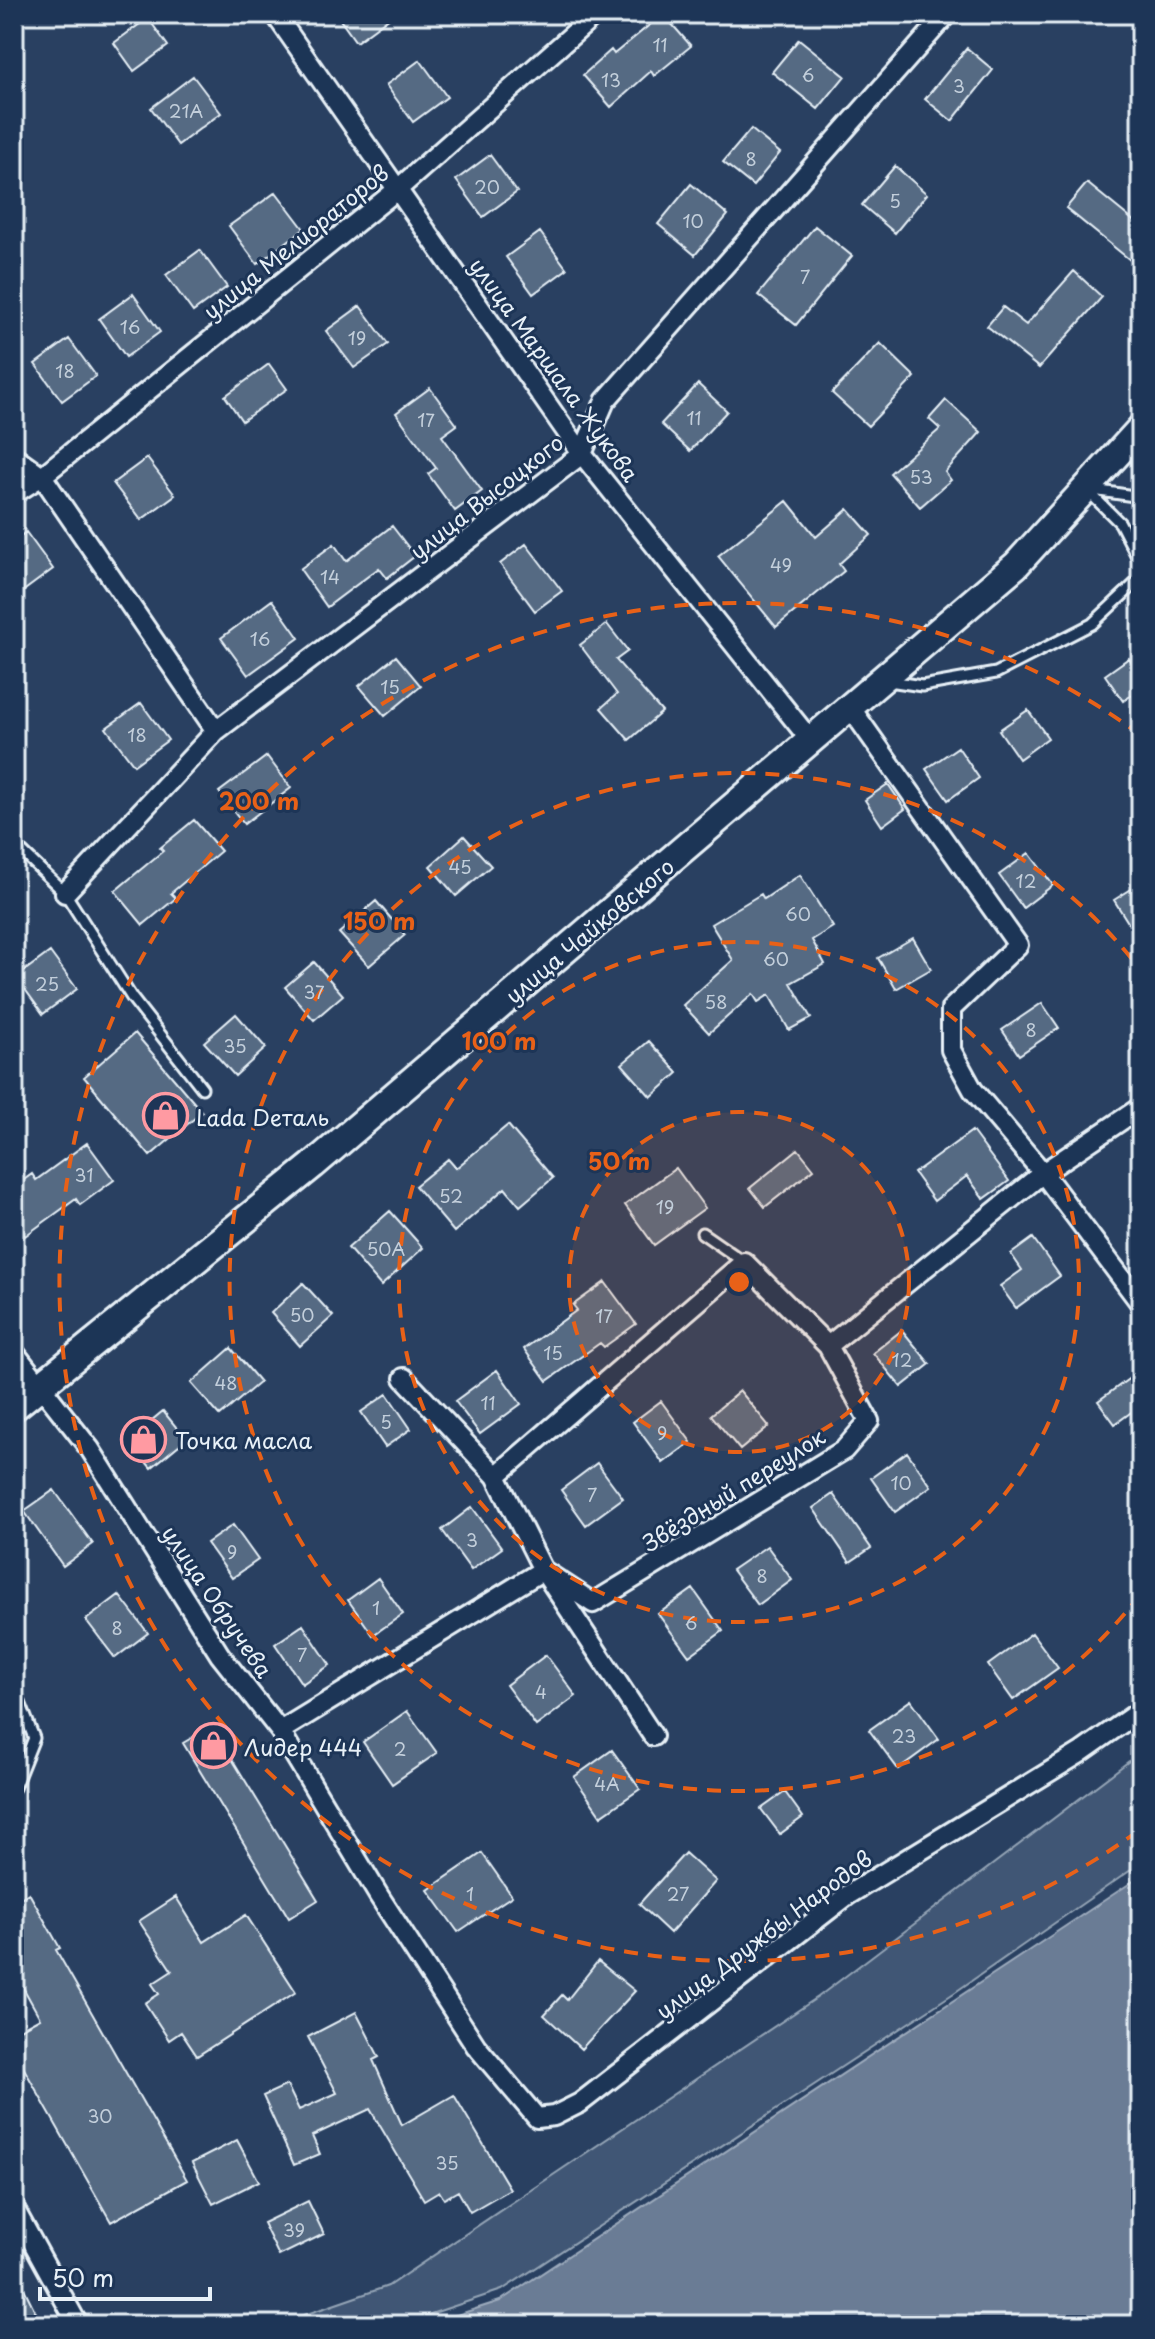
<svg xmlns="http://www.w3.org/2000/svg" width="1155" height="2339" font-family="'Playpen Sans',sans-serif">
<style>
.green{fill:#415774;stroke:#94a4b6;stroke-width:2}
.water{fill:#6b7c95;stroke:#9dabbd;stroke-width:2}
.building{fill:#556a83;stroke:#e8f1f8;stroke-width:2}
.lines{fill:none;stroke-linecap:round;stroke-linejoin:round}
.service-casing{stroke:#e8f1f8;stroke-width:15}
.minor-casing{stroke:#e8f1f8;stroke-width:24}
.secondary-casing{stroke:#e8f1f8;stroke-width:32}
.service{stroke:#1d3557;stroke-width:9}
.minor{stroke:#1d3557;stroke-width:18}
.secondary{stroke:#1d3557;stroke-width:26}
.ring{fill:none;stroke:#e86118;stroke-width:4;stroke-dasharray:14 10}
.labels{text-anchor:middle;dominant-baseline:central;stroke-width:6;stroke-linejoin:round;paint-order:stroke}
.number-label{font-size:18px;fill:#c3cfdb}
.street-label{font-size:22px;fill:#e8f1f8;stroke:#1d3557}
.poi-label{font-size:22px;fill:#e8f1f8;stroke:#1d3557;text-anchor:start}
.centre{fill:#e86118;stroke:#1d3557;stroke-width:4}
.ring-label{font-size:24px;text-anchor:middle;font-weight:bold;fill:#e86118;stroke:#1d3557;stroke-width:6;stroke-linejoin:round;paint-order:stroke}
</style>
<rect width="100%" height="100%" fill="#294061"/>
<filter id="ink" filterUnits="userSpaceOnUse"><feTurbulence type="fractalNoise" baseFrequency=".0125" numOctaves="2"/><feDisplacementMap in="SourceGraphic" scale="16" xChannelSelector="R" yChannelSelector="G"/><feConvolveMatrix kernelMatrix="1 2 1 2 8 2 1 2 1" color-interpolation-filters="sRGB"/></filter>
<g filter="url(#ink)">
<path class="green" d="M1141,1752V1863L954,1993L502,2290L398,2325H275L388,2286L818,1997Z"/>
<path class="water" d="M1141,1876V2325H426L500,2301Z"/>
<path class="building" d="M336,14H394L356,42Z
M663,14L691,46L654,76L651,71L611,107L583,75L611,50L614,54Z
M148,18L168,46L134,71L114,43Z
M799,39L845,76L818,109L772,72Z
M967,48L993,70L952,121L925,99Z
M420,60L447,97L413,122L386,85Z
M193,76L221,113L178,145L151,108Z
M751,129L780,153L753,186L723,162Z
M490,155L517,192L483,217L456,180Z
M895,166L927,194L895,233L862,205Z
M1087,183L1141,227V269L1066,208Z
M691,184L728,215L695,255L658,224Z
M276,192L304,229L257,264L229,226Z
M815,226L852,256L796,325L758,295Z
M540,232L567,269L533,294L506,257Z
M200,250L227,287L193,312L166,275Z
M1074,271L1102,297L1039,368L987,326L1003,307L1026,325Z
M133,294L160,332L126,357L99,319Z
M360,306L388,344L354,368L326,331Z
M69,339L96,376L62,401L35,364Z
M880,343L915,377L868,426L832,393Z
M269,364L287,389L242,421L225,396Z
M698,384L727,411L690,451L661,424Z
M430,388L457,425L442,436L482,491L455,511L428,474L436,468L396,413Z
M946,400L981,432L945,472L951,480L920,507L890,473L940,429L929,419Z
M147,458L175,495L141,520L113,483Z
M787,501L816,537L848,509L871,535L839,564L844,571L776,627L718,556Z
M392,526L415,556L387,578L379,568L327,607L300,569L334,544L346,561Z
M26,532L53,569L14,598V541Z
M526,544L562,591L535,611L500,564Z
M272,600L299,638L248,675L221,638Z
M607,624L628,651L616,660L662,712L629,740L601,708L617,694L580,645Z
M396,656L421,686L385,716L359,686Z
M1129,658L1141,675V689L1123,701L1105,675Z
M141,703L168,740L134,765L106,728Z
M1028,710L1048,738L1019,759L999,730Z
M958,747L979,778L948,800L926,769Z
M267,756L291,788L244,824L219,792Z
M888,784L905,809L882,826L865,800Z
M194,820L221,851L171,893L176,898L143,925L115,891L163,851L160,848Z
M464,836L491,866L456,896L430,866Z
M1029,853L1053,885L1023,908L999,875Z
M800,875L833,927L812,940L825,964L791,983L811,1018L789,1030L769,995L758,1002L753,994L709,1033L683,1005L733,960L711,924L761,894L764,899Z
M1141,883V943L1114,900Z
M376,901L405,935L369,966L339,933Z
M913,938L931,969L896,989L878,958Z
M50,952L77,989L43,1014L16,977Z
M314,962L343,995L314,1020L285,987Z
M1042,1003L1059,1028L1019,1055L1002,1030Z
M236,1014L266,1048L235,1076L204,1042Z
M135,1033L202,1112L150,1156L84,1077Z
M649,1041L678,1073L651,1097L622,1064Z
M508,1125L553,1178L520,1206L505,1188L454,1232L415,1186L448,1159L456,1168Z
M972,1131L1009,1181L984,1199L967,1176L934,1201L914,1173Z
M87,1143L114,1180L80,1205L76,1199L25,1236L14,1222V1187L32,1174L36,1180Z
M798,1149L814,1169L765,1207L750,1188Z
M676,1168L705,1208L654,1245L625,1205Z
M390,1211L423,1248L381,1286L348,1248Z
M1033,1238L1060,1276L1016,1308L1000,1286L1022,1270L1011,1254Z
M605,1282L636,1324L604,1347L600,1343L547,1381L524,1349L577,1310L573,1305Z
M303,1283L333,1316L300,1346L271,1313Z
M902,1330L930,1364L901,1387L873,1353Z
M231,1348L260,1382L220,1416L191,1383Z
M497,1370L521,1404L480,1434L455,1401Z
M1141,1370V1405L1115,1424L1098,1401Z
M740,1391L769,1426L740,1450L711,1415Z
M387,1394L411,1429L385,1447L361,1412Z
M661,1401L691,1442L663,1463L633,1422Z
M163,1411L186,1439L151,1468L128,1440Z
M907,1452L931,1486L895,1512L871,1478Z
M597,1463L623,1498L586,1525L561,1490Z
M54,1490L93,1544L63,1566L24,1511Z
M833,1494L871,1548L850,1562L813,1508Z
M472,1507L502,1548L471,1570L442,1530Z
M233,1525L258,1560L232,1578L207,1543Z
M767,1546L792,1580L758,1605L732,1570Z
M378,1578L403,1614L373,1635L348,1600Z
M693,1589L723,1631L689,1656L658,1614Z
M119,1595L148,1633L115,1658L86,1620Z
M303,1625L330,1665L302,1684L275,1644Z
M1032,1633L1058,1668L1013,1700L988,1665Z
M546,1655L576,1696L536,1726L506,1685Z
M911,1700L939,1739L898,1769L869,1730Z
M407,1711L437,1753L392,1784L363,1742Z
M212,1726L318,1900L289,1918L183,1743Z
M612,1750L640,1789L601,1816L574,1777Z
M785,1792L803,1817L780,1834L761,1809Z
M482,1853L512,1896L458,1932L428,1890Z
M685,1853L716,1881L670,1933L639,1904Z
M29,1893L60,1948L56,1950L187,2180L111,2222L14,2051V2032L40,2018L20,1982L14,1986V1902Z
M176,1897L204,1942L246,1915L296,1992L197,2056L181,2032L169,2040L145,2003L159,1994L152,1984L172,1971L139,1921Z
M598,1961L635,1991L581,2049L544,2015L562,1995L567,2000Z
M356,2012L379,2057L373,2060L402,2125L454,2095L510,2189L470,2212L458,2191L444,2199L439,2191L424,2200L370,2109L312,2136L320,2154L294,2165L263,2096L287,2085L299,2110L337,2093L308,2037Z
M237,2140L259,2181L213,2204L192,2163Z
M308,2201L324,2234L279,2256L263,2223Z
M14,2268L42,2325H14Z"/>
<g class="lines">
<defs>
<path id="service" d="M1141,497L1086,489L1120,523L1141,564
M889,681L922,686L996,673L1092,624L1141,578
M14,844L65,893L132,998L202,1088
M702,1233L744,1262
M14,1687L34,1738L14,1788"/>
<path id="minor" d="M275,14L582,454L811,741
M14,456L42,476L216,731
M14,494L42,476L398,189L596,14
M850,707L1018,945L951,1009V1050L973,1090L1043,1173L1141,1304
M65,893L216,731L582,454L605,401L947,14
M14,1352L90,1449L220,1655L280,1731L379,1896L476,2046L537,2118L554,2116L580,2103L848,1895L1080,1753L1141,1710
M404,1378L496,1476L543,1570L653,1736
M496,1476L744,1262L828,1346
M280,1731L543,1570L593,1603L844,1450L869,1421L828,1346L1043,1173L1141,1107
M14,2208L76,2321"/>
<path id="secondary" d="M14,1407L313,1165L1016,565L1141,428"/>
</defs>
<use href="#service" class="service-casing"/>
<use href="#minor" class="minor-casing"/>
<use href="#secondary" class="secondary-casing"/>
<use href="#service" class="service"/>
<use href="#minor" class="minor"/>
<use href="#secondary" class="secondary"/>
</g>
</g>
<circle cx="739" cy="1282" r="170" fill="#e86118" fill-opacity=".12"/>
<g class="ring">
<circle cx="739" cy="1282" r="170"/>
<circle cx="739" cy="1282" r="340"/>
<path d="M1140 1595A509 509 0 1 1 1140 969"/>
<path d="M1138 1831A679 679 0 1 1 1138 733"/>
</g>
<defs>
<symbol id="shop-ring" viewBox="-11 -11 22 22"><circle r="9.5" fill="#1d3557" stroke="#ff9aa2" stroke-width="1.5"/><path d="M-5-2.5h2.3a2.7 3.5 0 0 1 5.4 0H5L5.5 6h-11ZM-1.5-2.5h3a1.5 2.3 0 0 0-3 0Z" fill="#ff9aa2"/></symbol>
</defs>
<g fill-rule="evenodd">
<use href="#shop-ring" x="140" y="1090" width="51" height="51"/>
<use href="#shop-ring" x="118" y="1414" width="51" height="51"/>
<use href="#shop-ring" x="188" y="1720" width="51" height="51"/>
</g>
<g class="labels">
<g class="number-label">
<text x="660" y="44">11</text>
<text x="808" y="74">6</text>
<text x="611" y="79">13</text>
<text x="959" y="85">3</text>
<text x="186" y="110">21А</text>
<text x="751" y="158">8</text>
<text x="487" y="186">20</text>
<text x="895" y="200">5</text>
<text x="693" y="220">10</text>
<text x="805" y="276">7</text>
<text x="130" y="326">16</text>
<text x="357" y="337">19</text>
<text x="65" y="370">18</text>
<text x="694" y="417">11</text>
<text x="426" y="419">17</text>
<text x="921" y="476">53</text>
<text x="781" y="564">49</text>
<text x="330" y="576">14</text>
<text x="260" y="638">16</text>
<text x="390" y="686">15</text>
<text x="137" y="734">18</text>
<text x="460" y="866">45</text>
<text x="1026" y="880">12</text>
<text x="798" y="913">60</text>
<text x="776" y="958">60</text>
<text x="47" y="983">25</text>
<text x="314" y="991">37</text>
<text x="716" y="1001">58</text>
<text x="1031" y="1029">8</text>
<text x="235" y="1045">35</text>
<text x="84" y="1174">31</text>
<text x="451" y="1195">52</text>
<text x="665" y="1206">19</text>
<text x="386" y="1248">50А</text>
<text x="302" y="1314">50</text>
<text x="604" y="1315">17</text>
<text x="553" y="1352">15</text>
<text x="902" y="1359">12</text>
<text x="226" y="1382">48</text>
<text x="488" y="1402">11</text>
<text x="386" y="1421">5</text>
<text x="662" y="1432">9</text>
<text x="901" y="1482">10</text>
<text x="592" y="1494">7</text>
<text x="472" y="1539">3</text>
<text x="232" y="1551">9</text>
<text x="762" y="1575">8</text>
<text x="376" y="1607">1</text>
<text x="691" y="1622">6</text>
<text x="117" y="1627">8</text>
<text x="302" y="1654">7</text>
<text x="541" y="1691">4</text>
<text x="904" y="1735">23</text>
<text x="400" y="1748">2</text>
<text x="607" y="1783">4А</text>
<text x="470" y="1893">1</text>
<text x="678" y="1893">27</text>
<text x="100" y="2115">30</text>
<text x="447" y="2162">35</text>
<text x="294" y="2229">39</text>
</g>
<g class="street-label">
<text transform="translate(295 241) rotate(-39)">улица Мелиораторов</text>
<text transform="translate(555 369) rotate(54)">улица Маршала Жукова</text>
<text transform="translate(486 496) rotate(-38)">улица Высоцкого</text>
<text transform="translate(589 930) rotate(-40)">улица Чайковского</text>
<text transform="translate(733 1489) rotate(-32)">Звёздный переулок</text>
<text transform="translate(218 1601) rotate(56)">улица Обручева</text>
<text transform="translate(763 1934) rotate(-37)">улица Дружбы Народов</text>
</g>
<g class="poi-label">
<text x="196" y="1116">Lada Dеталь</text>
<text x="175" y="1439">Точка масла</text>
<text x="244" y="1746">Лидер 444</text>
</g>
</g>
<circle cx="739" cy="1282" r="12" class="centre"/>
<g class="ring-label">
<text x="259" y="810">200 m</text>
<text x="379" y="930">150 m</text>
<text x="499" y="1050">100 m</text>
<text x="619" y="1170">50 m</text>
</g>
<rect width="1155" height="2339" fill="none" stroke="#1d3557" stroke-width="48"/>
<rect x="24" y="24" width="1107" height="2291" fill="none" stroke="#e8f1f8" stroke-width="3" filter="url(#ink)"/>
<path d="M40 2287v12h170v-12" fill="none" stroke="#e8f1f8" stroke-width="4"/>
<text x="52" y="2287" font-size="24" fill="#e8f1f8" stroke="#1d3557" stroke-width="6" paint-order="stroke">50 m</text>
</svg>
